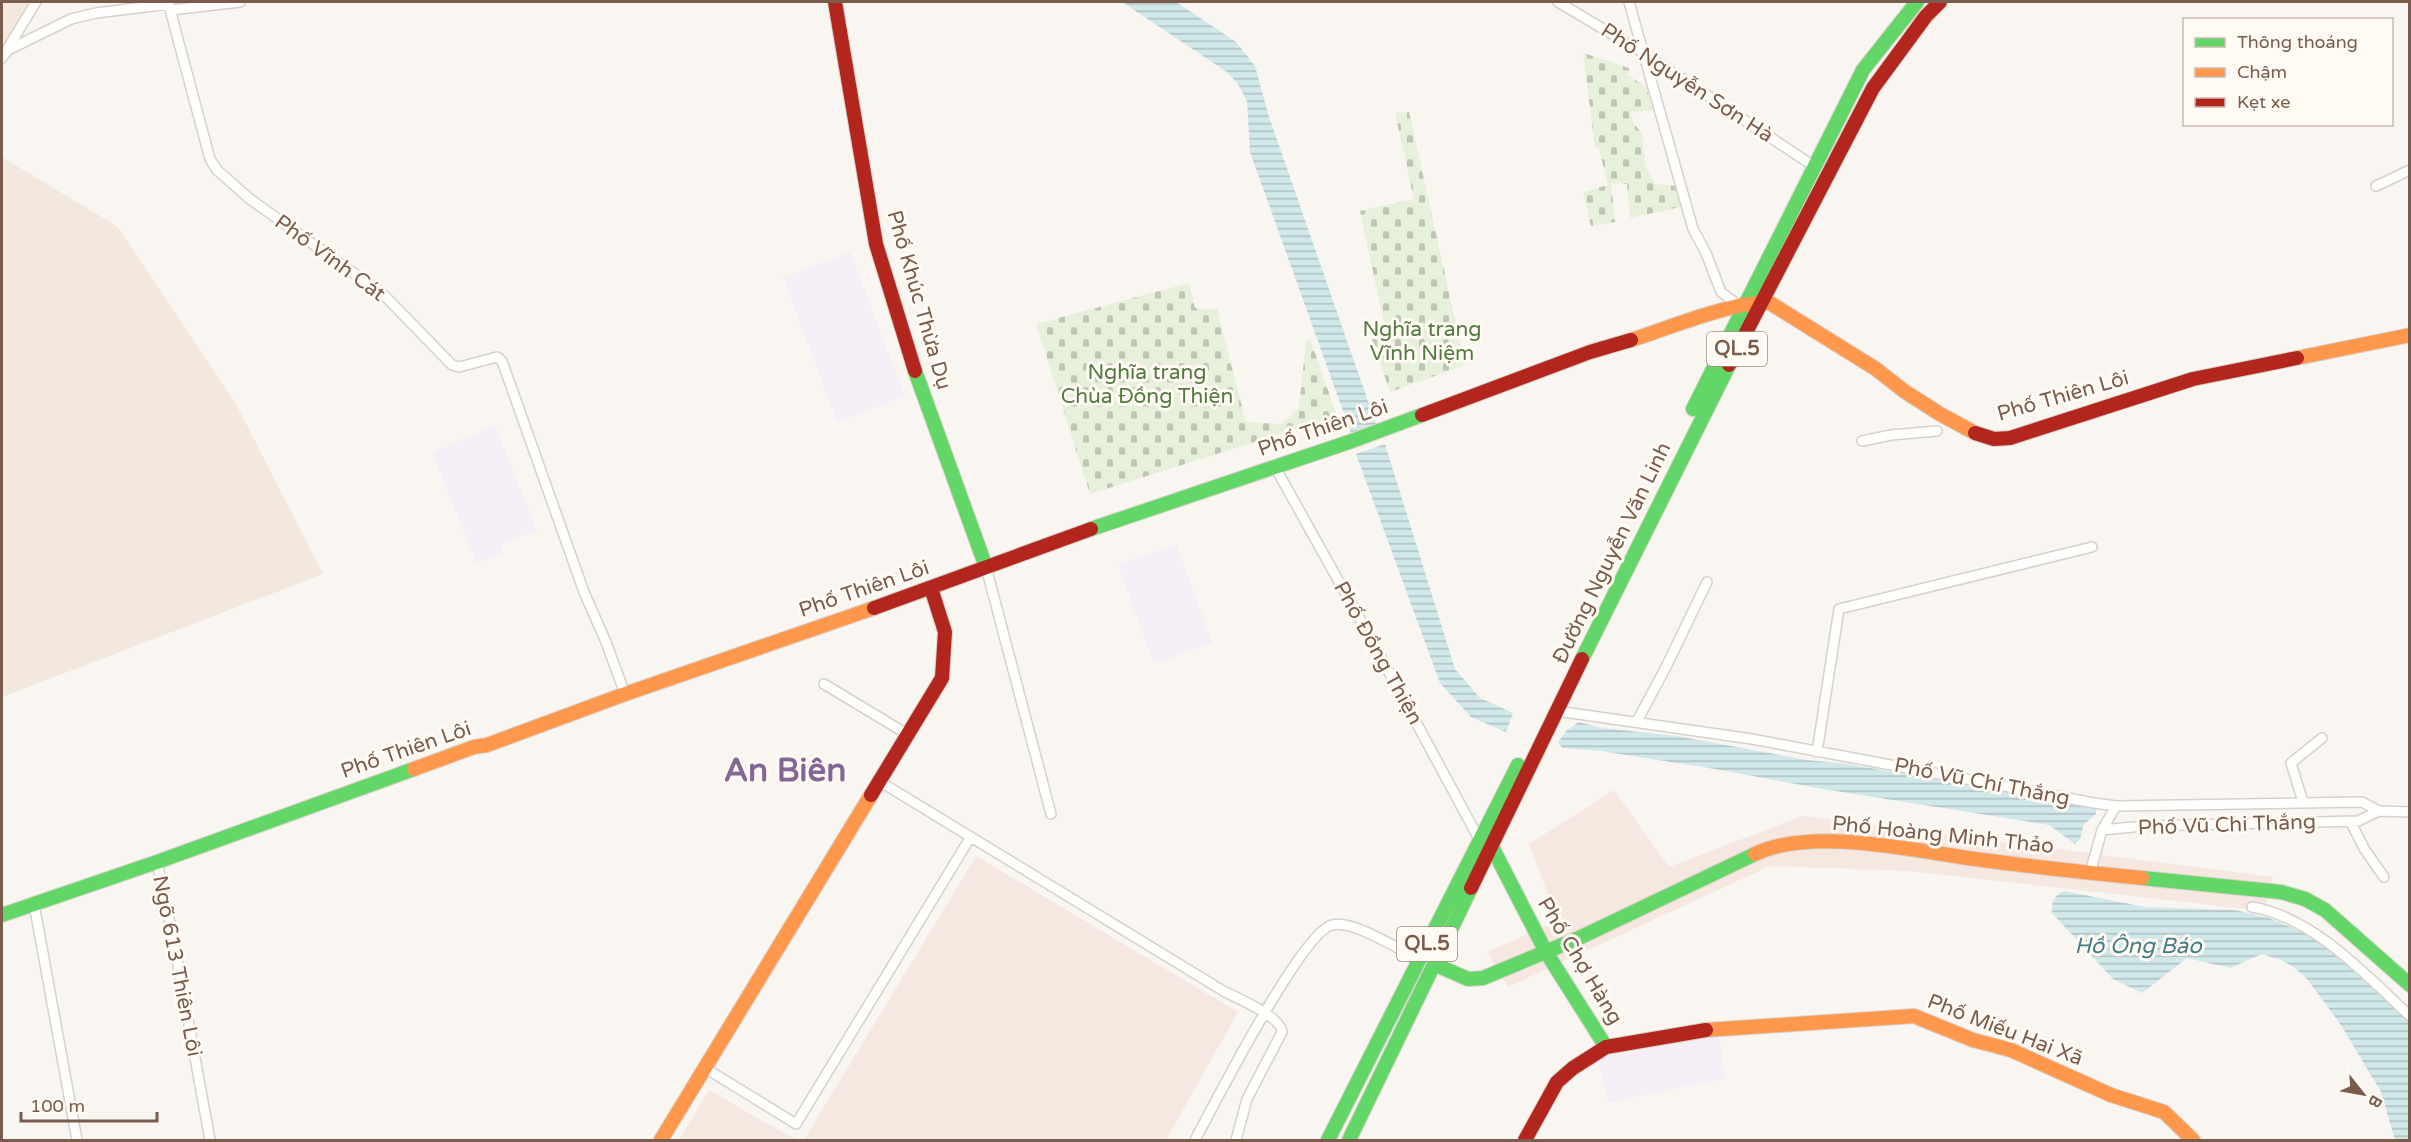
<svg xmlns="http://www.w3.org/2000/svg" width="2411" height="1142" font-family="'Varela Round',sans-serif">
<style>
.residential{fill:#f2e8de}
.commercial{fill:#f6e8e1}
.education{fill:#f6eef6}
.cemetery{fill:url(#cemetery-stones)}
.water{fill:url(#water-rules)}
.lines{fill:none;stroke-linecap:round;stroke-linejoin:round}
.street-casing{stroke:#d7d1cb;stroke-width:12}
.fast-casing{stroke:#d9d2cb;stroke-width:16}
.slow-casing{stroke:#d9d2cb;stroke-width:16}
.jam-casing{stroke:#d9d2cb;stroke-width:16}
.street{stroke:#fefefd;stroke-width:9}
.fast{stroke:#63d668;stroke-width:14}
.slow{stroke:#ff974d;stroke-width:14}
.jam{stroke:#b3261e;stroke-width:14}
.labels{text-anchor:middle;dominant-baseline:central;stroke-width:6;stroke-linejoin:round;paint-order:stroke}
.shield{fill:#fffaf3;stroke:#a28b7f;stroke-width:1.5}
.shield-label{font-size:20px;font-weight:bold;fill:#7a5c4d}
.street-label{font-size:21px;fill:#7a5c4d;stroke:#fffaf3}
.park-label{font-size:21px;fill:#537a41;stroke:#fffaf3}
.water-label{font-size:22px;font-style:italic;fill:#437c86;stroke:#fffaf3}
.town-label{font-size:33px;font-weight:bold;fill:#846695;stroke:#fffaf3}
</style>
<defs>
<pattern id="cemetery-stones" width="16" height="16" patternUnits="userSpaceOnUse" patternTransform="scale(1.5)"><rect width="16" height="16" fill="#e7f0db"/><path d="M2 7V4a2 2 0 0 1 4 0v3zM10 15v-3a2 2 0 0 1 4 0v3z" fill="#c0c6b4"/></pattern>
<pattern id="water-rules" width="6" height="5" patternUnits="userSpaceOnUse" patternTransform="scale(1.5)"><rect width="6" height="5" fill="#d0e8ea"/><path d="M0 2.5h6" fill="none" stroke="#aebfc0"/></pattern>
</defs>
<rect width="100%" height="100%" fill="#f9f5f0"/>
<path class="residential" d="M2,2H41L2,68Z
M2,157L118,227L237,406L323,574L2,697Z"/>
<path class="commercial" d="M1614,790L1669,867L1802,816L2273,877L2264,911L1909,871L1770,866L1508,987L1487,952L1558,921L1529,844Z
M976,856L1238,1012L1166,1140H804Z
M709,1090L780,1131L798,1140H679Z"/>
<path class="education" d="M850,252L905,396L837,422L783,278Z
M495,426L537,530L502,544L504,552L477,563L432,452Z
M1176,544L1212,642L1154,664L1118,565Z
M1719,1035L1725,1078L1608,1103L1597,1058Z"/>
<path class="cemetery" d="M1583,53L1629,68L1630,73L1626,74L1646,87L1653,110L1631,112L1633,123L1642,133L1645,165L1655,184L1675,186L1680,207L1630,218L1627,184L1611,183L1615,222L1591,226L1583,192L1608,185L1599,149L1595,148Z
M1409,112L1465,365L1390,392L1371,337L1386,332L1360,211L1414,199L1395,113Z
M1189,283L1195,308L1217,310L1246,422L1282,424L1299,408L1306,341L1310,339L1337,416L1090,494L1036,324Z"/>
<path class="water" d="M1122,2H1176L1236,42L1255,66L1269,117L1376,424L1351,433L1250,152L1247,101L1238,84L1227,72Z
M1385,444L1455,669L1480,698L1513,713L1506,732L1471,717L1440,683L1356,454Z
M1579,722L1602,728L1677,736L1807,760L1848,764L2046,800L2096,806V814L2084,824L2080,839L2075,844L2049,825L1823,789L1715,769L1601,751L1563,748L1558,743L1566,731Z
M2064,891L2145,907L2235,910L2269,918L2309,935L2331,951L2409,1022V1140H2395L2381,1092L2341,1025L2307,979L2295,968L2281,960L2262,954L2230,968L2187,958L2142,993L2113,979L2052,913C2051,903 2054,895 2064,891Z"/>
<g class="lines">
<defs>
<path id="street" d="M168,2L210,159L217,170L250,199L383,294L452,365L459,367L497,357L502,361L584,592L606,642L625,694
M1558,2L1642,52L1815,167
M1629,2L1693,229L1706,253L1721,292L1741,307
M171,10L240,2
M8,48L36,2
M2,58L8,50L71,19L96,13L169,4
M2376,186L2410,170
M1862,441L1891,435L1937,431
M1275,467L1376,648L1479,839
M986,567L1051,814
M824,684L907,734
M1557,711L1752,739L2094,803L2116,806L2362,802L2379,811L2410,812
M1637,721L1667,665L1707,582
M1817,752L1839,609L2092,547
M879,781L1225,992C1238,998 1281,1017 1282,1032L1247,1099L1236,1140
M2303,802L2291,763L2322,738
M2350,821L2365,850L2384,877
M2102,830L2143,826L2358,821L2379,811
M157,862L173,937L210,1140
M2090,873L2102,830L2116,806
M34,904L77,1140
M2252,907C2313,917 2366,975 2410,1016
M705,1068L796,1124L970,838
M1195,1140C1214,1105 1301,933 1332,925C1352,919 1400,950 1420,960"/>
<path id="fast" d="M915,371L986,567
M1693,409L1863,70L1917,2
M1091,529L1349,442L1422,415
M1582,659L1729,365
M1492,847L1546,952L1606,1047
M2142,878L2281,892L2305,899L2325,910L2410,985
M2,915L157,862L414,769
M1434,964L1468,979L1483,978L1579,938L1755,854
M1328,1140L1518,765
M1349,1140L1471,888"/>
<path id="slow" d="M1631,340C1666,329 1736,300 1770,303L1876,369L1904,391L1940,414L1975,433
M2297,358L2410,335
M414,769L474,747L487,745L625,694L874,608
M1755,854C1813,826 1920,852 1982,860C2036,867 2089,873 2142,878
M1706,1030L1914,1016L1973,1040L2011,1050L2111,1095L2164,1112L2193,1140
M661,1140L871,795"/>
<path id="jam" d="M835,2L876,244L915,371
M1729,365L1873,88L1926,16L1940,2
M1422,415L1590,352L1631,340
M1975,433L1994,439L2010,438L2193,379L2297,358
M874,608L1091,529
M871,795L942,678L945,632L931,588
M1471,888L1582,659
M1525,1140L1557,1082L1573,1068L1606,1047L1706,1030"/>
</defs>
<use href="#street" class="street-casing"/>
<use href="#fast" class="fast-casing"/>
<use href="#slow" class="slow-casing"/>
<use href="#jam" class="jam-casing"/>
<use href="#street" class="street"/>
<use href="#fast" class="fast"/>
<use href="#slow" class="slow"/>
<use href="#jam" class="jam"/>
</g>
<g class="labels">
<g class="shield">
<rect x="1707" y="332" width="60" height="34" rx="4.5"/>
<rect x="1397" y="927" width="60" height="34" rx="4.5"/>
</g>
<g class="shield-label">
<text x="1737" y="349">QL.5</text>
<text x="1427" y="944">QL.5</text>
</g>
<g class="street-label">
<text transform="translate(1687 83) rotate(33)">Phố Nguyễn Sơn Hà</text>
<text transform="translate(330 258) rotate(36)">Phố Vĩnh Cát</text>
<text transform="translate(919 300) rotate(74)">Phố Khúc Thừa Dụ</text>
<text transform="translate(2063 396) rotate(-16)">Phố Thiên Lôi</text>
<text transform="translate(1323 428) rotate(-19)">Phố Thiên Lôi</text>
<text transform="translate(1612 553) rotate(-64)">Đường Nguyễn Văn Linh</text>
<text transform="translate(864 589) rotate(-19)">Phố Thiên Lôi</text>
<text transform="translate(1378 653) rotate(61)">Phố Đồng Thiện</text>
<text transform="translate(406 750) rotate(-19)">Phố Thiên Lôi</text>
<text transform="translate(1982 782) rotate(11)">Phố Vũ Chí Thắng</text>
<text transform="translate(2227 825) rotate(-2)">Phố Vũ Chi Thắng</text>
<text transform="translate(1943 835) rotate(6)">Phố Hoàng Minh Thảo</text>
<text transform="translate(1580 961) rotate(59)">Phố Chợ Hàng</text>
<text transform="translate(177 966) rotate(79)">Ngõ 613 Thiên Lôi</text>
<text transform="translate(2005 1030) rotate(21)">Phố Miếu Hai Xã</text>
</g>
<g class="park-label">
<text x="1422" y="329">Nghĩa trang<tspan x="1422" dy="24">Vĩnh Niệm</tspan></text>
<text x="1147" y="372">Nghĩa trang<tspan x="1147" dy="24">Chùa Đồng Thiện</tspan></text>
</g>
<g class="water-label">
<text x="2138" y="946">Hồ Ông Báo</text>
</g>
<g class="town-label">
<text x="785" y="770">An Biên</text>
</g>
</g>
<rect width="2411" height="1142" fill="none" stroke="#7a5c4d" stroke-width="6"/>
<rect x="2183" y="18" width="210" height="108" fill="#fffaf3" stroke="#cabbb1" stroke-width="1.5"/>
<rect x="2195" y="38" width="30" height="9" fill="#63d668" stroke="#cabbb1" stroke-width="1.5"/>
<text x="2237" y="48" font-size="18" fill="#7a5c4d">Thông thoáng</text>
<rect x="2195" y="68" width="30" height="9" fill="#ff974d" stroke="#cabbb1" stroke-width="1.5"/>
<text x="2237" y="78" font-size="18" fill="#7a5c4d">Chậm</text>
<rect x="2195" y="98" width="30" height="9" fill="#b3261e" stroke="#cabbb1" stroke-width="1.5"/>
<text x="2237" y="108" font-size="18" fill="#7a5c4d">Kẹt xe</text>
<g transform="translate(2363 1094) rotate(121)" stroke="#fffaf3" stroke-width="4.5" paint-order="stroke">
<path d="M0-4.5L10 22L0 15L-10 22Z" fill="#7a5c4d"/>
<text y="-9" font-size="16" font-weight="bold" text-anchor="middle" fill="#7a5c4d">B</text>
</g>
<path d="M21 1112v9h136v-9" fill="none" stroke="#7a5c4d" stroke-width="3"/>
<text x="30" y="1112" font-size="18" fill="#7a5c4d" stroke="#fffaf3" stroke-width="4.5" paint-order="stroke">100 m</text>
</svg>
